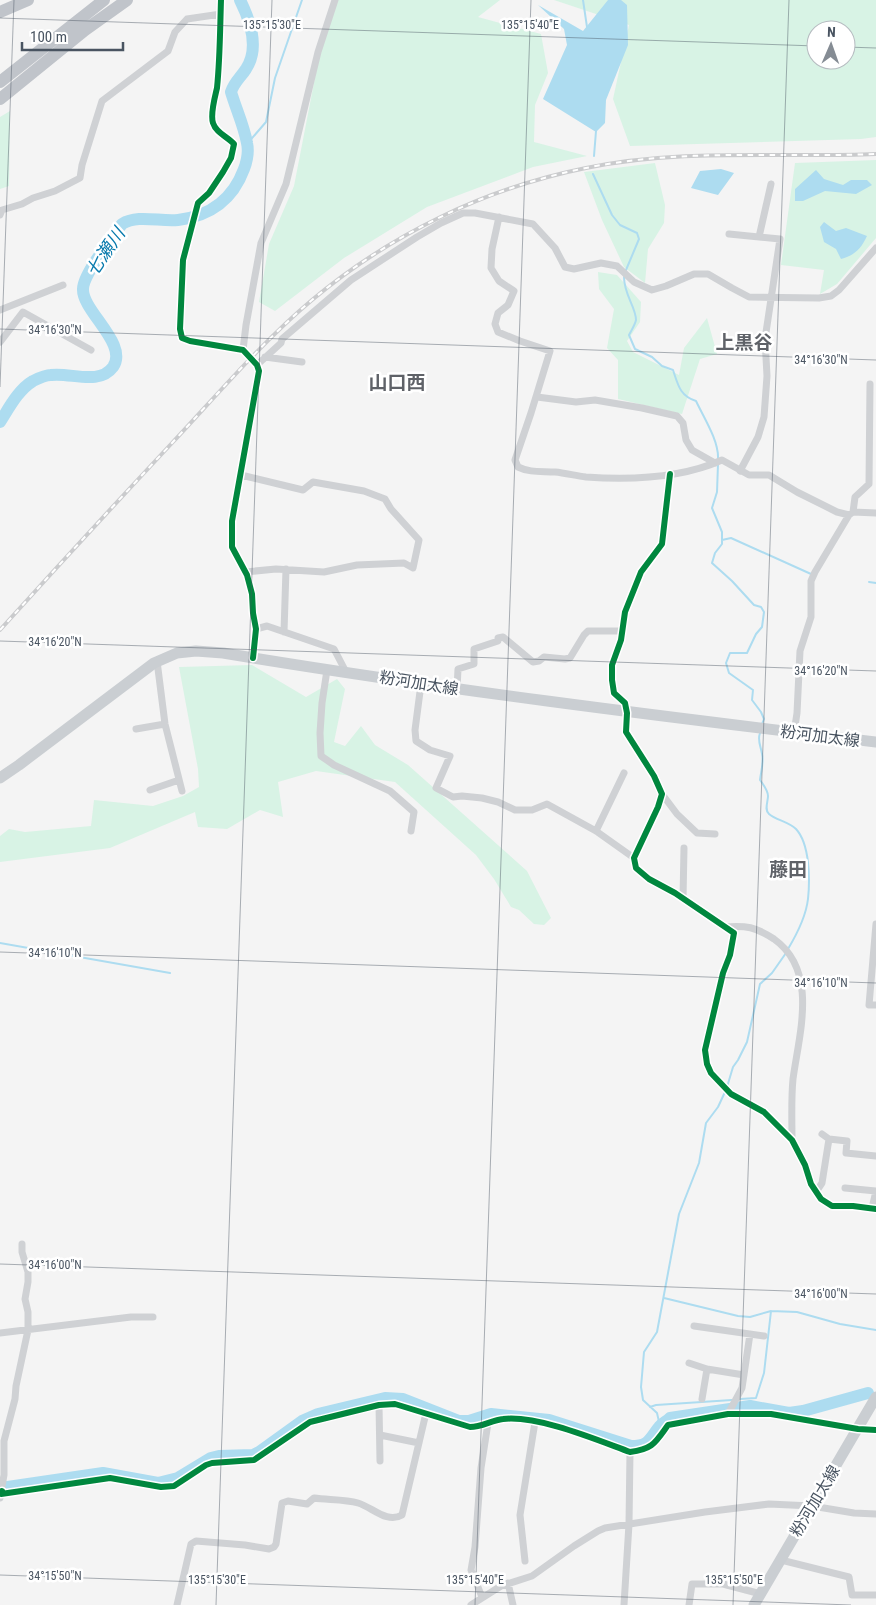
<svg xmlns="http://www.w3.org/2000/svg" width="876" height="1605" font-family="'Roboto Condensed','Noto Sans JP',sans-serif">
<style>
.green{fill:#d8f3e5;fill-rule:evenodd}
.water{fill:#addcf0}
.lines{fill:none;stroke-linecap:round;stroke-linejoin:round}
.stream{stroke:#addcf0;stroke-width:2}
.river{stroke:#addcf0;stroke-width:12}
.minor{stroke:#cfd1d4;stroke-width:7}
.primary{stroke:#caced2;stroke-width:11}
.motorway{stroke:#c0c4ca;stroke-width:12}
.rail-casing{stroke:#cacbcd;stroke-width:4}
.rail{stroke:#fff;stroke-width:2;stroke-dasharray:5.5;stroke-linecap:butt}
.cycleway-casing{stroke:#fff;stroke-width:9}
.cycleway{stroke:#00873e;stroke-width:6}
.ticks{fill:none;stroke:#495461;stroke-width:1;stroke-opacity:0.45}
.labels{text-anchor:middle;dominant-baseline:central;stroke-width:5;stroke-linejoin:round;paint-order:stroke}
.street-label{font-size:16px;fill:#495461;stroke:#fff}
.water-label{font-size:18px;font-style:italic;fill:#087aad;stroke:#fff}
.quarter-label{font-size:19px;font-weight:bold;fill:#5f6268;stroke:#fff}
.ticks-label{font-size:12px;text-anchor:middle;fill:#495461;stroke:#fff;stroke-width:5;stroke-linejoin:round;paint-order:stroke}
</style>
<rect width="100%" height="100%" fill="#f4f4f4"/>
<path class="green" d="M336,0H500L478,17L541,34L548,73L535,105L534,142L587,156L533,167L427,207L344,258L275,311L259,302L269,244L294,186L319,57Z
M554,0H876V137L861,139L630,146L613,99L629,25ZM816,30H846V60H816Z
M10,111L9,186L0,189V117Z
M876,160V238L837,284L820,294L824,270L781,265L795,163Z
M655,163L665,205L664,223L648,249L645,283L624,267L602,220L584,172Z
M598,272L617,275L641,302L640,322L627,341L633,352L679,375L684,348L707,318L717,354L700,359L682,414L618,399V360L607,348L614,309L599,289Z
M252,665L306,697L337,679L345,689L334,742L345,746L361,726L375,745L408,765L527,871L551,918L544,925L534,924L519,910L511,907L494,879L476,855L395,782L316,771L278,782L283,817L260,810L227,829L198,827L195,812L110,848L0,862V836L9,829L25,832L91,826L94,800L153,806L183,796L199,787L198,769L179,667Z"/>
<path class="water" d="M608,0H621L627,5L628,45L606,100L605,123L596,132L543,99L567,45L564,29L538,5L583,31Z
M721,169L734,173L718,195L691,188L700,171Z
M816,170L824,179L843,185L851,180H867L872,185L856,194L825,191L803,201H795V189Z
M824,222L836,231L846,228L867,236C861,249 855,255 841,259L836,249L824,242L820,227Z"/>
<g class="lines">
<path class="stream" d="M583,0L587,27
M247,144L266,122L275,78L302,0
M594,156L596,131
M593,174L612,215L620,225L637,233L639,239L626,270
M624,277C624,295 636,307 636,320C635,325 631,331 629,335L635,349L652,357L662,366L673,370C678,385 680,396 696,401C704,418 719,441 718,459
M718,464L717,492L712,508L722,532V544L715,553L712,563L732,581L754,605L761,607L764,612L762,627L756,634L747,653H730L726,663L729,673L753,690L752,700L761,712L764,719L762,724
M722,540L731,538L811,574
M869,582L876,583
M760,733C757,741 761,746 762,754C764,762 761,771 760,780C763,784 768,791 768,796C768,802 764,810 769,814C776,820 789,822 796,829C810,844 810,880 808,899C806,916 797,934 788,949
M0,943L170,973
M727,1087L733,1067L738,1060L747,1042L760,984L772,973L786,953
M664,1298L738,1316L750,1317L771,1311L797,1312L840,1324L876,1330
M740,1399L756,1398L764,1373L771,1311
M650,1407L656,1405L732,1400
M660,1426L657,1413L643,1400L641,1387L644,1352L657,1332L679,1214L699,1163L706,1123L718,1107L725,1092"/>
<path class="river" d="M0,422C9,408 18,390 33,381C39,378 45,375 51,375C70,372 99,386 113,367C129,344 82,311 83,289C83,274 113,237 122,224C138,214 160,222 178,220C210,216 233,199 244,169C247,161 249,152 247,143C244,126 236,109 231,92C234,82 241,77 246,69C260,48 250,20 240,0
M0,1488L103,1473L158,1483L178,1478L211,1458L219,1456L253,1455L259,1452L302,1421L318,1414L385,1398L403,1399L459,1421H469L491,1414L549,1420L631,1446C650,1446 649,1439 660,1426C663,1423 667,1421 670,1418L750,1406L789,1413L803,1411L868,1393"/>
<path class="minor" d="M221,0C220,30 220,59 217,88C215,97 210,114 213,123C216,133 228,137 234,144L231,158L223,172L209,193L198,203L183,260L180,329L182,338L190,341L243,350L257,365L259,371L232,521V547L247,575L252,594L253,613L256,629L253,658
M0,215L2,210L22,204L33,198L55,191L80,178L82,165L102,101L168,51L175,32L187,19L221,14
M499,217L492,249L491,268L499,281L514,291L508,305L498,313L495,324L498,332L520,341L550,351L531,413L515,460L518,467C530,473 542,471 555,472C566,473 576,476 586,477C629,480 682,478 722,460L749,475H769L797,492L837,512L849,515
M729,234L780,239L765,339L767,376L764,417L758,437L740,471
M759,237L771,184
M0,310L63,285
M0,342L23,312L91,350
M243,350L246,325L261,243L286,184L318,52L335,0
M265,357L302,362
M257,365L281,343L282,339L351,280L417,237L441,223L463,213H475L533,224L555,248L565,267L574,269L601,263L617,266L634,282L652,290L666,286L694,274H708L732,288L749,297L819,298L831,296L839,290L876,248
M537,397L576,402L595,400L642,408L677,416L683,423L686,440L692,450L715,463
M670,474L662,544L641,572L625,612L621,640L612,665V680L614,693L625,703L627,713L626,732L654,776L662,794L658,807L634,858L636,868L649,879L675,893L734,933L730,955L723,973L705,1050L707,1064L711,1073L731,1094L764,1112L792,1140L805,1165L811,1184L821,1199L832,1206H853L876,1209
M241,475L303,490L313,482L364,491L385,499L391,509L419,540L413,568L404,563L357,565L324,572L276,569L245,572
M853,512L855,497L869,484L870,384
M256,629L267,626L334,649L346,672
M284,632L286,569
M157,661L165,724L182,791
M327,670L322,703L320,733L321,756L334,765L390,791L414,812L411,831
M421,684L415,730L416,741L430,750L450,756L436,788L453,797L462,796L482,798L498,802L515,810H532L547,804L596,831L634,858
M457,689L458,669L474,664V649L498,641V638L503,637L533,662L539,661L544,657L565,659L570,658L584,635L588,631H622
M136,729L165,724
M794,733L797,713L800,651L811,617V581L815,572L849,515L853,512L876,513
M150,790L179,780
M662,794L677,814L697,833L715,834
M596,831L624,773
M683,899L684,848
M876,924L869,1005H876
M724,927C746,925 756,927 774,939C819,971 799,1034 793,1079C791,1099 792,1120 792,1140
M822,1134L829,1139L847,1141L846,1153L876,1156
M845,1188L876,1191L872,1208
M816,1192L822,1183L829,1139
M694,1326L764,1336
M0,1333L131,1317H153
M689,1363L707,1369L744,1375
M702,1399L707,1369
M379,1405L380,1461
M728,1414L742,1388L750,1334
M380,1435L419,1443
M1,1494L110,1478L161,1487L174,1486L206,1465L212,1463L254,1460L310,1422L379,1405L395,1404L470,1427C482,1427 492,1420 503,1419C538,1415 597,1440 630,1452C653,1449 655,1443 668,1425L728,1414H771L858,1429L876,1430
M0,1498L4,1475V1441L15,1399L16,1386L28,1330V1312L25,1299L28,1282V1272L22,1252V1244
M781,1560L849,1577L852,1595H876
M525,1561L520,1515L535,1422
M508,1583L513,1605
M482,1597L471,1570L475,1547L481,1468L488,1423
M177,1605L191,1544L196,1541L245,1545L269,1549L274,1547L276,1544L282,1503L288,1501L307,1504L314,1498C327,1500 345,1499 358,1503C372,1507 387,1524 402,1515L426,1413
M471,1605L501,1586L532,1576L574,1546L598,1531L605,1528L705,1512L769,1504L812,1506L854,1513L876,1514
M624,1605L629,1524L630,1452
M689,1605L692,1584H723L761,1594"/>
<path class="primary" d="M0,778L19,765L154,663L177,653L196,651L223,653C440,689 658,716 876,742
M754,1605L876,1397"/>
<path class="motorway" d="M0,12L28,0
M0,82L104,0
M0,99L85,30L127,0"/>
<defs>
<path id="rail" d="M0,630C57,567 114,505 172,443C217,395 262,342 312,300C391,234 486,188 586,168C682,148 779,158 876,154"/>
</defs>
<use href="#rail" class="rail-casing"/>
<use href="#rail" class="rail"/>
<defs>
<path id="cycleway" d="M221,0C220,30 220,59 217,88C215,97 210,114 213,123C216,133 228,137 234,144L231,158L223,172L209,193L198,203L183,260L180,329L182,338L190,341L243,350L257,365L259,371L232,521V547L247,575L252,594L253,613L256,629L253,658
M670,474L662,544L641,572L625,612L621,640L612,665V680L614,693L625,703L627,713L626,732L654,776L662,794L658,807L634,858L636,868L649,879L675,893L734,933L730,955L723,973L705,1050L707,1064L711,1073L731,1094L764,1112L792,1140L805,1165L811,1184L821,1199L832,1206H853L876,1209
M2,1491L1,1494L110,1478L161,1487L174,1486L206,1465L212,1463L254,1460L310,1422L379,1405L395,1404L470,1427C482,1427 492,1420 503,1419C538,1415 597,1440 630,1452C653,1449 655,1443 668,1425L728,1414H771L858,1429L876,1430"/>
</defs>
<use href="#cycleway" class="cycleway-casing"/>
<use href="#cycleway" class="cycleway"/>
</g>
<path class="ticks" d="M0,18L816,46M846,47L876,48M0,329L876,360M0,387L14,0M0,641L876,671M0,952L876,983M0,1264L876,1294M0,1575L851,1605M216,1605L272,0M475,1605L531,0M733,1605L789,0"/>
<g class="labels">
<g class="street-label">
<text transform="translate(419 683) rotate(9)">粉河加太線</text>
<text transform="translate(820 736) rotate(7)">粉河加太線</text>
<text transform="translate(815 1501) rotate(-59)">粉河加太線</text>
</g>
<g class="water-label">
<text transform="translate(105 252) rotate(-56)">七瀬川</text>
</g>
<g class="quarter-label">
<text x="744" y="342">上黒谷</text>
<text x="397" y="382">山口西</text>
<text x="788" y="869">藤田</text>
</g>
</g>
<g class="ticks-label">
<text x="272" y="29">135°15'30"E</text>
<text x="530" y="29">135°15'40"E</text>
<text x="55" y="334">34°16'30"N</text>
<text x="821" y="364">34°16'30"N</text>
<text x="55" y="646">34°16'20"N</text>
<text x="821" y="675">34°16'20"N</text>
<text x="55" y="957">34°16'10"N</text>
<text x="821" y="987">34°16'10"N</text>
<text x="55" y="1269">34°16'00"N</text>
<text x="821" y="1298">34°16'00"N</text>
<text x="55" y="1580">34°15'50"N</text>
<text x="217" y="1584">135°15'30"E</text>
<text x="475" y="1584">135°15'40"E</text>
<text x="734" y="1584">135°15'50"E</text>
</g>
<g transform="translate(831 45) rotate(2)"><circle r="24" fill="#ffffff" stroke="#b6bbc0"/>
<path d="M0-4L9 19L0 12L-9 19Z" fill="#858c94"/>
<text y="-8" font-size="14" font-weight="bold" text-anchor="middle" fill="#495461">N</text>
</g>
<path d="M22 42v8h101v-8" fill="none" stroke="#495461" stroke-width="2.5"/>
<text x="30" y="42" font-size="15" fill="#495461" stroke="#ffffff" stroke-width="4" paint-order="stroke">100 m</text>
</svg>
